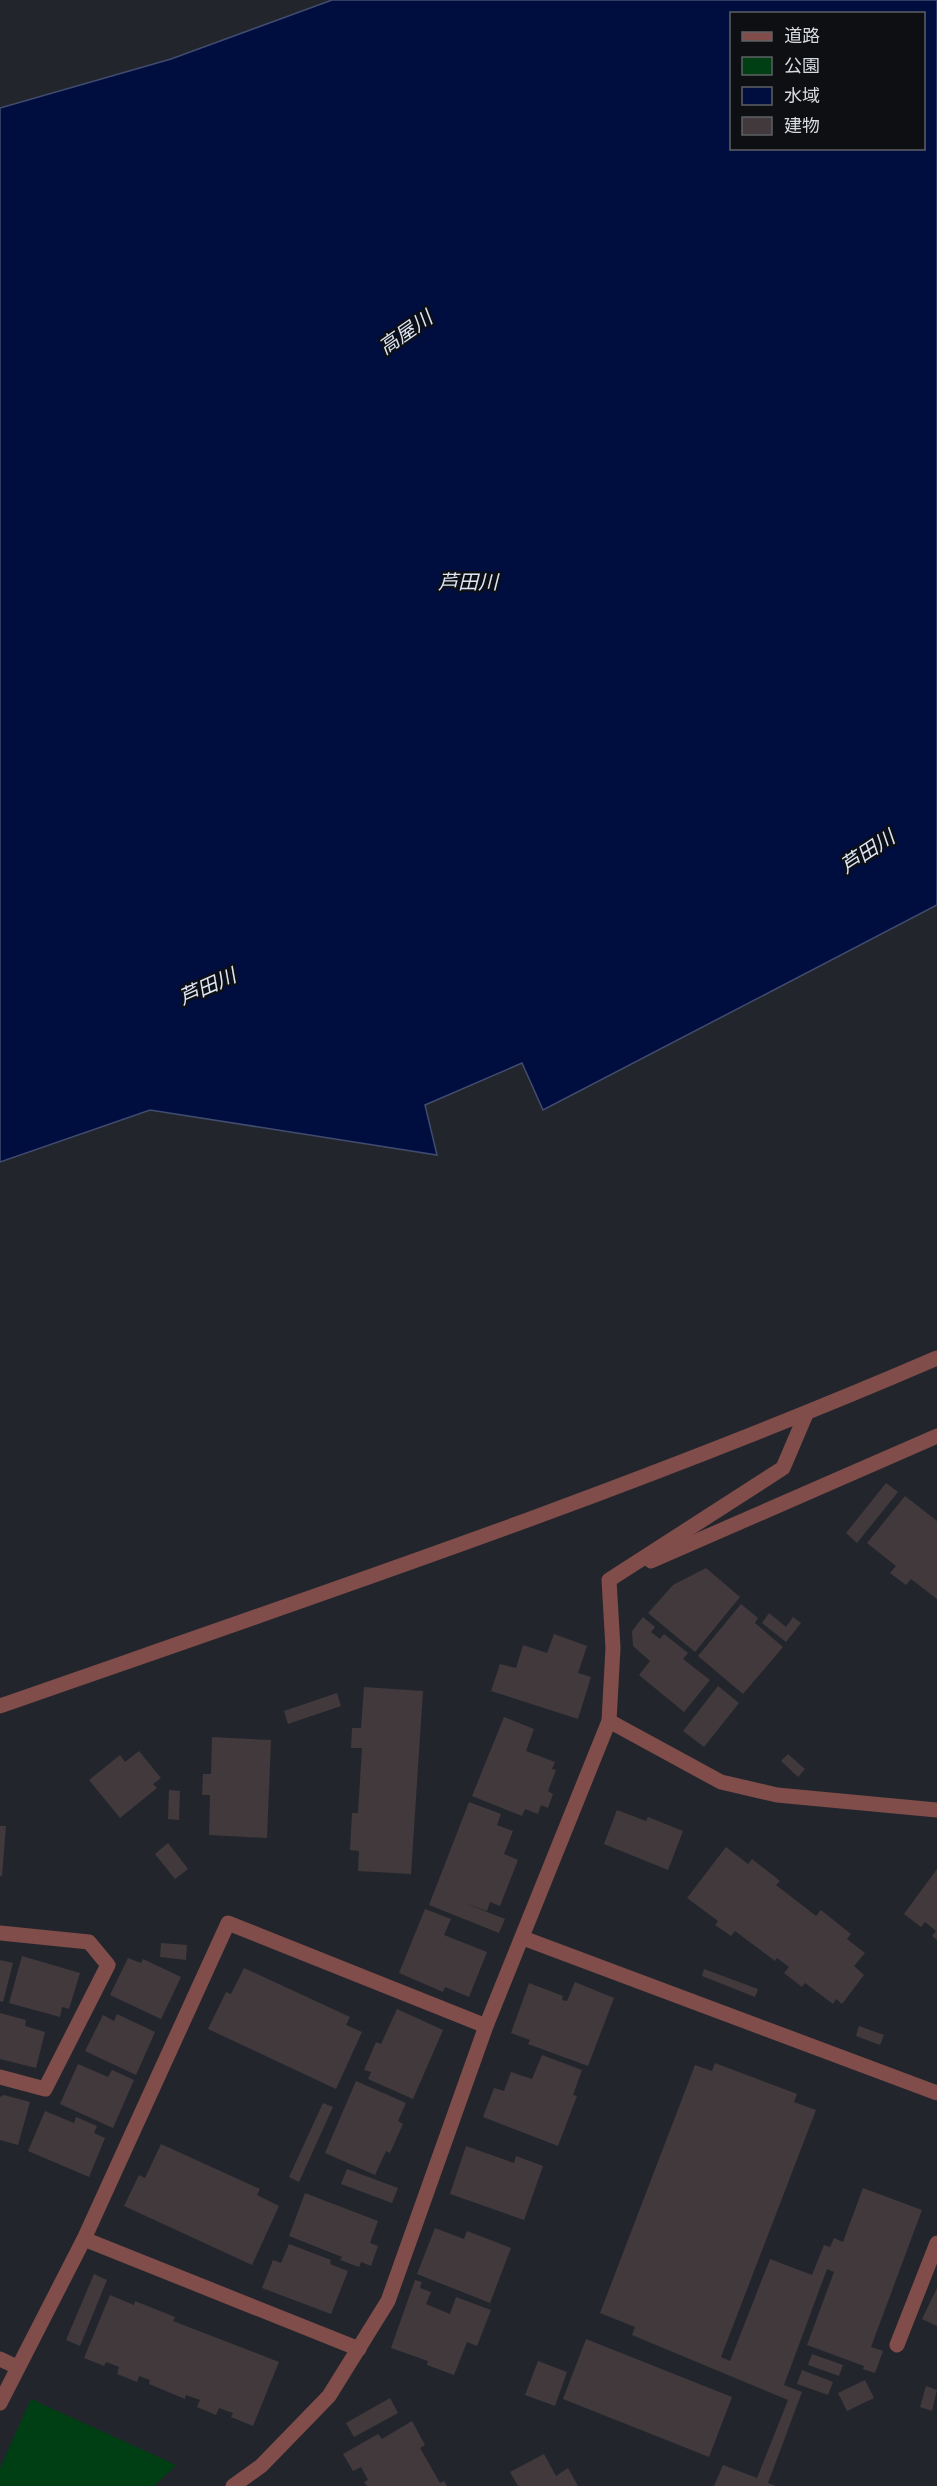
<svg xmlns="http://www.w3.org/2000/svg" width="937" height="2486" font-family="'Asap Condensed','Noto Sans JP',sans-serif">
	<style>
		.green { fill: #003f13 }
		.water { fill: #000e3f; stroke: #414c6f; stroke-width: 1.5; fill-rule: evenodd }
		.building { fill: #41393c }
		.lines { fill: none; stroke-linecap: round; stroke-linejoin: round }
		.minor { stroke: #814d4a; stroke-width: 15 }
		.labels { text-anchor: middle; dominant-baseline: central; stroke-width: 4.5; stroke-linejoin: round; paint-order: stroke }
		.water-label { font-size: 20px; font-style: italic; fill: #dbe5f6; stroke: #0d0f12 }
	</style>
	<rect width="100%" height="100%" fill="#22262c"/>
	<path class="green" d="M31,2399L176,2465L154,2486H0V2468Z"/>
	<path class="water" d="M332,0H937V905L543,1110L522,1063L425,1105L437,1155L150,1110L0,1162V108L171,59ZM732,14H924V148H732Z"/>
	<g class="building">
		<path d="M886,1483L898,1492L857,1543L846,1533Z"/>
		<path d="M905,1496L937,1521V1599L911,1579L906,1585L890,1573L896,1566L867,1543Z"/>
		<path d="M706,1568L740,1597L695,1652L648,1613L673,1585Z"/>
		<path d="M741,1604L758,1618L755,1623L783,1647L743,1694L698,1656Z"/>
		<path d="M769,1613L786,1627L793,1617L801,1623L786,1642L762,1623Z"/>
		<path d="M643,1617L655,1627L651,1632L660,1639L664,1634L688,1653L683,1659L710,1680L684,1712L639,1675L650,1661L633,1646L632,1631Z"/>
		<path d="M554,1634L587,1646L578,1673L591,1677L578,1719L491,1691L500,1664L516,1668L523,1645L547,1653Z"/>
		<path d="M718,1686L739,1703L704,1747L683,1731Z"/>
		<path d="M364,1687L423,1691L411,1874L358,1871L359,1851L350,1850L352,1813H358L362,1748H351L352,1728H361Z"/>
		<path d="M337,1693L341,1706L288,1724L284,1711Z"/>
		<path d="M504,1717L534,1729L526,1751L555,1762L552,1769L556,1770L548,1791L553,1794L548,1808L541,1805L538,1814L525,1809L522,1816L472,1796Z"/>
		<path d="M212,1737L271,1740L267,1838L209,1835L210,1795H202L203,1774H211Z"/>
		<path d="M139,1751L161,1778L153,1784L157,1788L120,1818L89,1780L120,1755L125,1762Z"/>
		<path d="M788,1754L805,1769L798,1777L781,1761Z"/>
		<path d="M169,1790L180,1791L179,1820L168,1819Z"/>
		<path d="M469,1802L501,1814L497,1825L513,1831L504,1854L518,1860L500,1906L490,1902L487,1911L464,1903L505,1919L499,1933L429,1905Z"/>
		<path d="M617,1810L646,1821L648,1817L683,1831L668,1870L604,1844Z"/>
		<path d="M0,1826H6L2,1876H0Z"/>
		<path d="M168,1843L188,1869L175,1879L155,1854Z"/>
		<path d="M726,1847L748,1864L752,1859L780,1881L776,1885L816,1916L821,1910L851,1934L847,1939L865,1953L854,1966L864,1975L842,2004L836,1999L833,2004L805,1983L802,1987L784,1973L789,1967L777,1958L775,1961L735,1931L731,1936L715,1925L718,1921L687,1898Z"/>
		<path d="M937,1869V1940L932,1936L936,1931L925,1922L921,1927L904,1914Z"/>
		<path d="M425,1909L451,1919L444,1935L487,1952L469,1997L445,1987L443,1992L399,1973Z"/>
		<path d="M161,1943L187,1945L186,1960L160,1957Z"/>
		<path d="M22,1956L80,1973L69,2009L62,2007L60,2017L9,2003Z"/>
		<path d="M128,1958L141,1963L143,1959L181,1977L161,2019L110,1995Z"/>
		<path d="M0,1960L13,1963L3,2002L0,2001Z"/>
		<path d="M244,1968L350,2017L346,2025L362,2032L336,2089L208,2029L226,1992L231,1994Z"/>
		<path d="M704,1969L758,1989L755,1997L702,1976Z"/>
		<path d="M575,1982L614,1998L588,2066L528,2044L530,2040L511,2033L529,1983L563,1996L562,2000L567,2001Z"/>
		<path d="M397,2009L443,2030L413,2099L368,2079L371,2072L364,2070L376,2042L381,2044Z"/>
		<path d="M0,2013L26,2020L25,2026L45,2032L36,2068L0,2059Z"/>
		<path d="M117,2014L155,2032L136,2075L85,2051L103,2015L114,2021Z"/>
		<path d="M859,2026L884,2035L880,2045L856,2036Z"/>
		<path d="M542,2055L582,2070L573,2095L577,2096L558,2146L483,2117L494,2088L504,2091L511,2072L532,2079Z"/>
		<path d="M715,2063L797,2094L794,2102L816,2110L721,2357L730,2361L770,2259L812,2275L824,2245L830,2247L834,2238L843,2242L863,2188L922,2210L871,2347L883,2351L875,2373L863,2369L864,2366L807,2345L834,2272L827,2269L784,2385L802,2392L768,2483L776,2486H714L723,2465L757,2478L788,2400L632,2335L635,2327L600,2313L695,2065L712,2071Z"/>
		<path d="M78,2064L108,2077L112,2070L134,2080L113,2128L60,2104Z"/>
		<path d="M356,2081L406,2103L398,2121L403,2124L390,2153L386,2151L375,2175L325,2153Z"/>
		<path d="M4,2095L30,2102L18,2145L0,2140V2097Z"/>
		<path d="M323,2103L333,2107L299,2182L289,2177Z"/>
		<path d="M45,2111L74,2123L76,2117L97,2126L94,2133L105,2138L89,2177L28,2151Z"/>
		<path d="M161,2144L260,2189L257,2195L279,2206L252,2265L124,2206L139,2175L145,2178Z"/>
		<path d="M466,2146L514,2163L516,2156L543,2166L524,2220L450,2194Z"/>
		<path d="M347,2169L398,2188L392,2203L341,2184Z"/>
		<path d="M305,2193L378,2221L370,2243L378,2246L371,2266L361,2262L359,2267L340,2260L342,2257L289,2236Z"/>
		<path d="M435,2228L464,2239L467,2231L511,2248L490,2303L417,2274Z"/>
		<path d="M289,2244L331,2260L330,2264L348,2271L331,2314L262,2288L273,2260L281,2263Z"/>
		<path d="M94,2274L107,2280L80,2346L66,2340Z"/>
		<path d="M415,2280L422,2282L420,2288L431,2292L426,2304L450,2314L456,2297L491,2310L477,2346L467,2342L454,2375L427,2365L428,2361L391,2348Z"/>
		<path d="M937,2288V2326L922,2319Z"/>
		<path d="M110,2295L134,2305L135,2301L175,2317L173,2321L279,2362L253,2426L231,2417L233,2413L219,2408L216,2415L197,2407L200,2400L186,2395L185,2399L149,2384L150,2380L139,2376L137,2382L117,2374L119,2367L106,2362L104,2366L84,2358Z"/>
		<path d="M586,2339L732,2397L709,2457L563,2399Z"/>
		<path d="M812,2354L843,2365L839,2376L808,2365Z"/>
		<path d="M538,2361L567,2372L555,2406L525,2395Z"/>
		<path d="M802,2370L833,2382L828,2395L797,2384Z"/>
		<path d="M865,2380L874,2398L847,2411L838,2393Z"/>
		<path d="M926,2386L937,2390L932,2411L920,2407Z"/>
		<path d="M390,2398L398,2413L354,2437L346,2423Z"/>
		<path d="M412,2421L425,2445L420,2448L440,2483L444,2481L447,2486H367L364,2482L368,2480L361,2467L353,2471L343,2454L378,2434L382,2439Z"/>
		<path d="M544,2454L556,2476L568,2468L578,2486H518L510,2472Z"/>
	</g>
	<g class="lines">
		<g class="minor">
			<path d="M651,1561L937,1436"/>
			<path d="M0,1706C315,1596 631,1490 937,1358"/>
			<path d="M609,1721L721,1782L777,1795L937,1810"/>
			<path d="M0,1933L89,1942L108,1965L45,2089L0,2077"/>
			<path d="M523,1938L937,2093"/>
			<path d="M84,2239L359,2349"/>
			<path d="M897,2345L937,2243"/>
			<path d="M0,2359L17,2367"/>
			<path d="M0,2403L84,2239L228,1923L486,2026"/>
			<path d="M233,2486L261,2466L329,2396L388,2301L486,2026L609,1721L613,1648L609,1580L783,1468L806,1414"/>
		</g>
	</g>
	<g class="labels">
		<g class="water-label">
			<text transform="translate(405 332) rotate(-35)">高屋川</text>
			<text x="468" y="581">芦田川</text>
			<text transform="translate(867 851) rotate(-33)">芦田川</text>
			<text transform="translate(207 986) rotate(-24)">芦田川</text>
		</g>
	</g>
	<rect x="730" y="12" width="195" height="138" fill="#0d0f12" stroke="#5e6164" stroke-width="1.5"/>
	<rect x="742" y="32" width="30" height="9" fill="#814d4a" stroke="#5e6164" stroke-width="1.5"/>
	<text x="784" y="42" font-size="18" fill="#d8dbdf">道路</text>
	<rect x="742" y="57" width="30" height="18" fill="#003f13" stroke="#5e6164" stroke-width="1.5"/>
	<text x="784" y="72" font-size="18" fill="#d8dbdf">公園</text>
	<rect x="742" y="87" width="30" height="18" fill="#000e3f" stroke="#5e6164" stroke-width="1.5"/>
	<text x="784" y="102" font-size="18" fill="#d8dbdf">水域</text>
	<rect x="742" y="117" width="30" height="18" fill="#41393c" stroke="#5e6164" stroke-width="1.5"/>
	<text x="784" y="132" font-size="18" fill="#d8dbdf">建物</text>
</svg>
